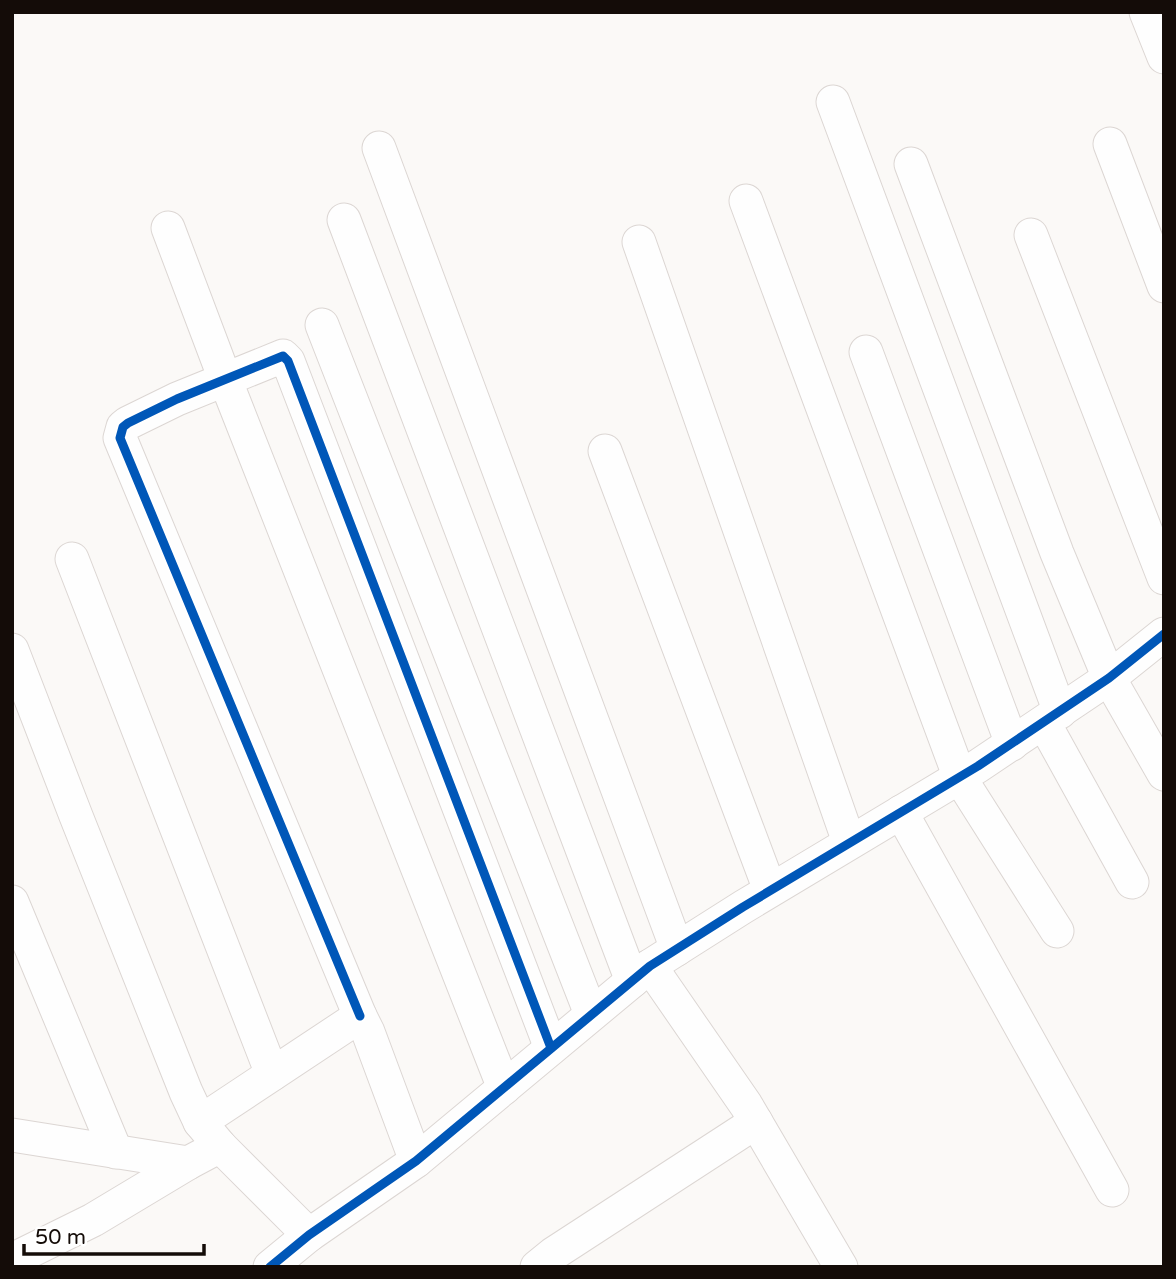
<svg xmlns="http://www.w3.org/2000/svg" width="1176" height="1279" font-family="'Varela Round',sans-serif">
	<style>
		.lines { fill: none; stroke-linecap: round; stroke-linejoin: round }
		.minor-casing { stroke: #dcd6d3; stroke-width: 35 }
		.minor { stroke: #fefefe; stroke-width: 33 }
		.cycleway-casing { stroke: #fff; stroke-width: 13 }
		.cycleway { stroke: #0057b8; stroke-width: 9 }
	</style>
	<rect width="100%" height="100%" fill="#fbf9f7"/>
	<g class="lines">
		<g class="minor-casing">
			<g id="minor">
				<path d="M1146,12L1164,57"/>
				<path d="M833,102L1060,712"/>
				<path d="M1110,144L1164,286"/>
				<path d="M379,148L677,949"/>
				<path d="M911,164L1057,553L1109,678L1164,774"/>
				<path d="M746,201L960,778L1057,931"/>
				<path d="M344,220L632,981"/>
				<path d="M168,228L225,379L504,1088"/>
				<path d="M1031,235L1164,578"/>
				<path d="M639,242L849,842"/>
				<path d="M322,325L591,1014"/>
				<path d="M866,352L1012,744"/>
				<path d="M605,451L770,890"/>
				<path d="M72,559L272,1074"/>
				<path d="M12,650L76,816L186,1092L200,1122L220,1146L309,1235"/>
				<path d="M1044,723L1132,882"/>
				<path d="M901,812L1112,1190"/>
				<path d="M12,902L116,1152"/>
				<path d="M650,966L746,1105L841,1267"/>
				<path d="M360,1016L120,438L123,427L128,423L177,399L283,356L288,361L551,1048"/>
				<path d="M200,1122L360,1016L368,1032L416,1161"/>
				<path d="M12,1135L188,1163"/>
				<path d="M12,1260L93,1220L188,1163L220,1146"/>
				<path d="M270,1267L309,1235L416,1161L650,966L743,907L978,766L1109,678L1164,634"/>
				<path d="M537,1267L553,1254L756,1122"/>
			</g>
		</g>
		<use href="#minor" class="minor"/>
		<g class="cycleway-casing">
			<g id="cycleway">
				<path d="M360,1016L120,438L123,427L128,423L177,399L283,356L288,361L551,1048"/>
				<path d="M270,1267L309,1235L416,1161L650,966L743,907L978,766L1109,678L1164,634"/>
			</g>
		</g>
		<use href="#cycleway" class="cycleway"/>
	</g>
	<rect width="1176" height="1279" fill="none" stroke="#140c08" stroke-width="28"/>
	<path d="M24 1244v10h180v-10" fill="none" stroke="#140c08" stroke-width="3.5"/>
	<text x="35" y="1244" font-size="21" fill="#140c08" stroke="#ffffff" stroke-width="5" paint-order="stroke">50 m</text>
</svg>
